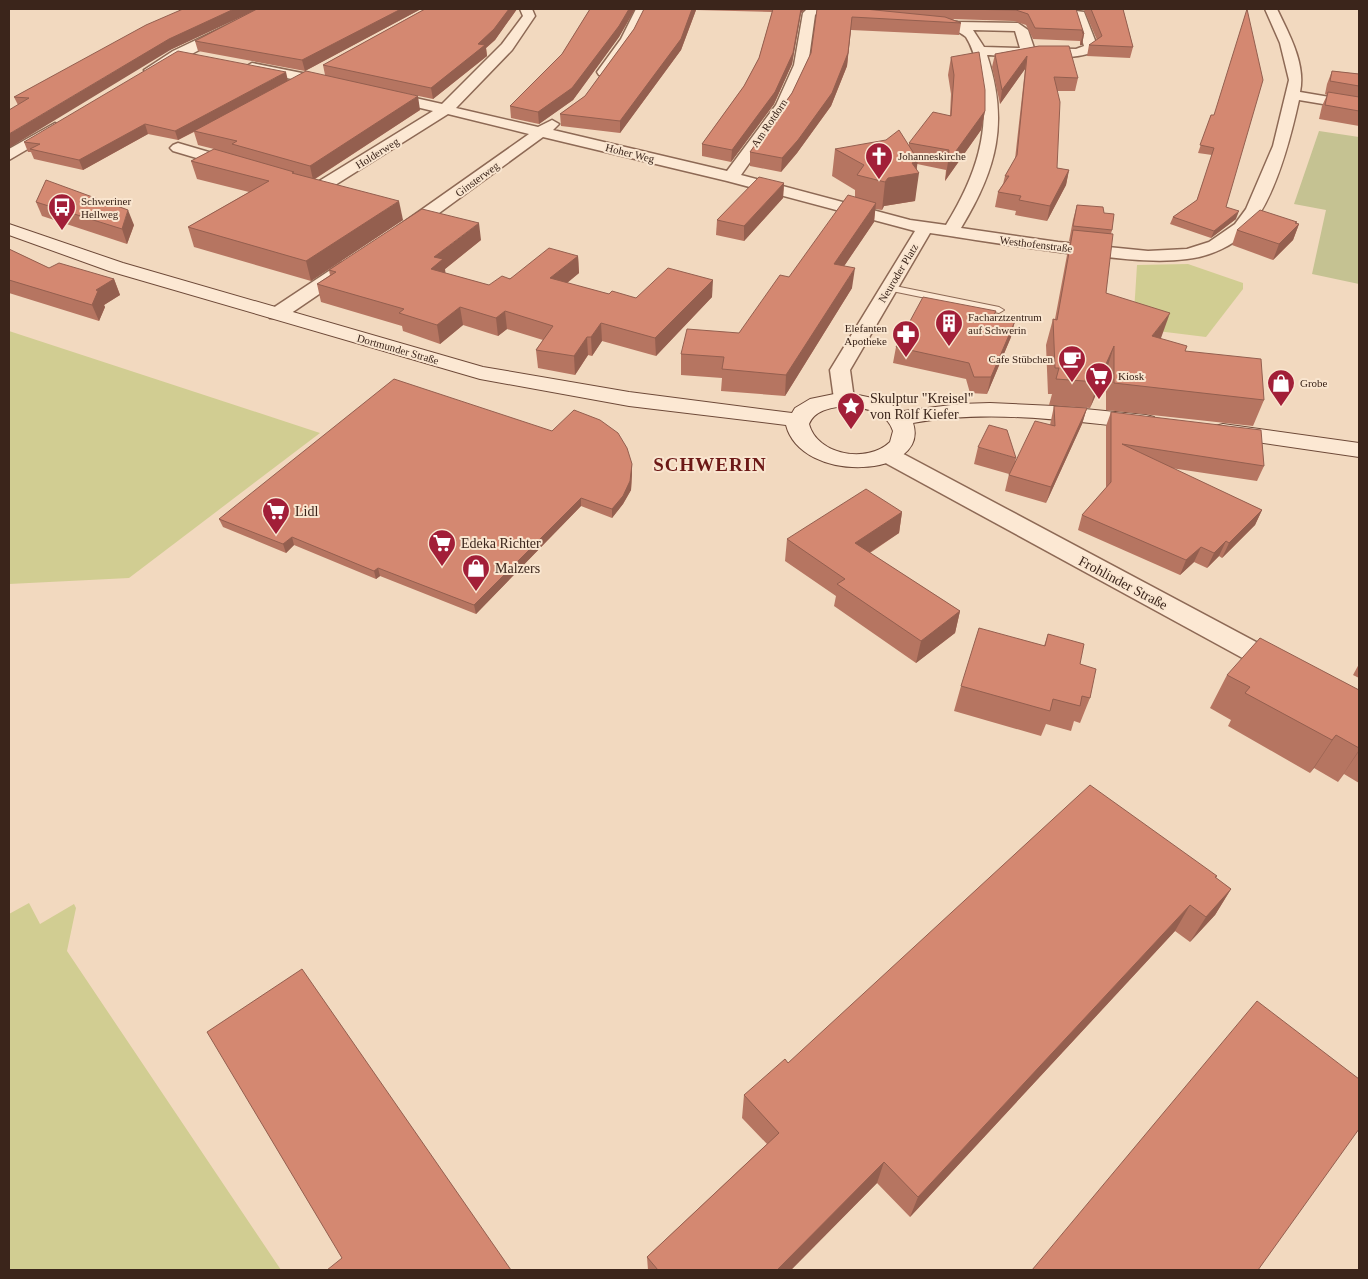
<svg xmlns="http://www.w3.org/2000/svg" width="1368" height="1279" font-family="'Times New Roman',serif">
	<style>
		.green { fill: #d1cd92 }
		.cemetery { fill: #c5c292 }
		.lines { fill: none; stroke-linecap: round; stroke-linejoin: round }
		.service-casing { stroke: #8d6955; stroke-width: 2 }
		.minor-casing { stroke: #8d6955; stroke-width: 3 }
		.secondary-casing { stroke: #6e4a39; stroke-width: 2 }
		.service { fill: #fce8d3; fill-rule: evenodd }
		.minor { fill: #fce8d3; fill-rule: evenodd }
		.secondary { fill: #fce8d3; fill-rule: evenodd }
		.wall { fill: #b67561 }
		.shaded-wall { fill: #945f4f }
		.building { fill: #d48871; stroke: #945f4f }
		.labels { text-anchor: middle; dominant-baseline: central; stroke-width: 4; stroke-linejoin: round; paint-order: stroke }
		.far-street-label { font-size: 11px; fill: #3b251b; stroke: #f9e5cf }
		.far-poi-label { font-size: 11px; fill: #3b251b; stroke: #f9e5cf; text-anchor: start }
		.poi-label { font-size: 14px; fill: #3b251b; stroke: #f9e5cf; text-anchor: start }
		.street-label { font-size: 14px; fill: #3b251b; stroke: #f9e5cf }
		.district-label { font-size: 19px; font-weight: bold; letter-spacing: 1px; fill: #6c1816; stroke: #f9e5cf }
	</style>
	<rect width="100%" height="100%" fill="#f2d9bf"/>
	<g class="green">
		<path d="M1188,264L1243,283V289L1206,337L1133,328L1137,265Z"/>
		<path d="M9,331L320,433L129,578L9,584Z"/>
		<path d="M29,903L40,924L74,904L76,908L67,951L281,1270H9V914Z"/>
	</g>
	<path class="cemetery" d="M1319,131L1359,137V284L1312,274L1326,210L1294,204Z"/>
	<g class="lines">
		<g class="service-casing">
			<path id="service" d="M890,285L999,307L1004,310L999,313L887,290V286Z"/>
		</g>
		<g class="minor-casing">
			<g id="minor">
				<path d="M261,9H276L156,73H146L144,70L173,51Z"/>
				<path d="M520,9H532L535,16L512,50L456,108L538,127L552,120L559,124L553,130L727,171L776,105L794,65L803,13L807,9H821L815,15L808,65L790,105L741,175L910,220L946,225C975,178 993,129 979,73C976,61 973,48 966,37C952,24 926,30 918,21L924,17L958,22L1018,23L1028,30L1034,48L1076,49L1084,46L1075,18L1060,17L1054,13L1060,9L1084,12L1098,48C1085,64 1009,56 987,55C1009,122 997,169 961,228L1058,242L1148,251L1187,249L1209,242L1235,224L1246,209L1273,146L1289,80L1280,43L1265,9H1277C1289,34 1306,64 1300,92L1359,102V110L1299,100C1290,141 1275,199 1248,230C1234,246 1208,257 1187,259C1157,263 1126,259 1096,256C1041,251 985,241 930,233L850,370L854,399L851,403L844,405L837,403L834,399L830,370L915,231L727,181L543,137L409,235H397L394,231L397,227L529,134L448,114L324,192L318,194L290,186L288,183L296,178L316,183L433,111L379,98L377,95L379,92L384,91L442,104L502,44L523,16ZM973,30L1015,31L1020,48L984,47Z"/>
				<path d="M636,9H648L633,39L609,75H599L597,72L621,39Z"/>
				<path d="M252,63L332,79L339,83L332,87L247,70L245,67Z"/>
				<path d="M55,123L62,127L60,130L9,160V149Z"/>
				<path d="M178,143L243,162L245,165L237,170L173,151L170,148L173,145Z"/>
				<path d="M347,262L353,263L356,267L353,271L284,318H270L267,314L270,310L341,263Z"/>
				<path d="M888,448L896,450L1288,659L1292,666L1288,673L1279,676L1270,673L880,460L877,455L880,450Z"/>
			</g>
		</g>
		<g class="secondary-casing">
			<g id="secondary">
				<path d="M9,224L123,263L483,367L629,392L792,413L795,408L810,399L844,392L882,400L904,411L959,404L990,403L1054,406L1146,415L1154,417L1157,422L1154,427L1146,429C1069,421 990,409 913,423C931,478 801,485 786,425L629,406L480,379L109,271L9,235ZM844,406C862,407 887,411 893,431L890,442C867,464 817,455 809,424C815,410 830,408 844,406Z"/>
				<path d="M1223,424L1359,443V457L1215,436L1212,431L1215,426Z"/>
			</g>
		</g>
		<use href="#service" class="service"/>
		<use href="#minor" class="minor"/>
		<use href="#secondary" class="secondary"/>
	</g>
	<g class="wall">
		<path d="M183,9H421L305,71L198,51L195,41L253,11L172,49L18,105L14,97Z"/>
		<path d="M425,9H517L495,40L486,48L487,56L433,99L404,93L420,110L315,179L403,220L311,281L194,247L188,227L249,192L197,179L191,161L214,149L198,145L194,132L178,140L148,134L83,170L34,159L31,152H28L24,142L288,80L325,75L323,65Z"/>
		<path d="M590,9H635L619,37L573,100L539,124L511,118L510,106L562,54Z"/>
		<path d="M644,9H805L801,13L792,64L774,104L731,162L702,156V144L744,86L759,58L772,12L696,10L681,50L620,133L561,126L560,114L585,96L634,29Z"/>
		<path d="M817,9H1123L1133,47L1130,58L1087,56L1089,45L1097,40L1084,10L1076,9L1084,34L1082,45H1080V41L1033,39L1026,25L1014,21L952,19L961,23L959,35L851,30L847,66L831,106L797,153L781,172L750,166V152L792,93L811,53Z"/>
		<path d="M1039,46L1078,78L1075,91H1057V168L1069,170L1066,185L1047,221L1015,215L1016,211L995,207L998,192L1003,184L1005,176L1015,159L1025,69L1000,104L992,67L995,54Z"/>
		<path d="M951,57L985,111L981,130L945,181L946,170L917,164L915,201L884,206L882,210L875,209L874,222L844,266L852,288L785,396L721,391L722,378L681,375V354L739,333L789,277L855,197V190L832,176L835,149L909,145V143L950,115L951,94L948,75Z"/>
		<path d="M1332,71L1359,74V126L1319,119L1322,106L1327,95L1325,94L1327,84Z"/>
		<path d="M1211,115L1226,207L1236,219L1211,238L1170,224L1173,217L1197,200L1212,155L1198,153Z"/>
		<path d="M784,183L783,198L744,241L716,235L717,220Z"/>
		<path d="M36,202L134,225L127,244L42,216Z"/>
		<path d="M1077,205L1104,213L1112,230L1111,234L1106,293L1161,339L1186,351L1264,400L1253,426L1106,410V372L1090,408L1049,405L1052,394H1048L1046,345L1053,319H1055L1067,255L1070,241H1069L1073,220Z"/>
		<path d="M1296,224H1299L1293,240L1273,260L1232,245L1237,230Z"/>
		<path d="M481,240L445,269V273L489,285L578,256L579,273L567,283L609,294L636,298L712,297L656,356L602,341L592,356L588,355L575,375L538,368L536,350L543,340L507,329L498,336L463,325L440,344L403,331L402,326L321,302L317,284L330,275L329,270Z"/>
		<path d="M9,249L49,268L114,279L120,295L104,305L105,307L99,321L9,293Z"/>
		<path d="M996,311L994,317L1011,337L987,394L970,393L966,379L893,363L896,347Z"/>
		<path d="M1054,406L1087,408L1082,424L1046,503L1005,491L1009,474L974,464L978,447L1016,458L1015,463L1050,425Z"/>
		<path d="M1111,412L1264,466L1257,481L1171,468L1262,510L1255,525L1222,558L1219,556L1207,568L1194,562L1180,575L1078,530L1082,515L1106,488V426Z"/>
		<path d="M632,473L631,490L623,504L612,518L581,506L476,614L380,576L376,579L294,545L286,553L223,527L219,519Z"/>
		<path d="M902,512L899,533L870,553L960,611L955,633L916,663L834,606L836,596L785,561L787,539Z"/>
		<path d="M1048,634L1080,664L1090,698L1080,723L1074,721L1071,731L1046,724L1041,736L954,711L961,686L1044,646Z"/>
		<path d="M1359,664V678L1353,675Z"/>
		<path d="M1227,675L1359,690V783L1344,774L1338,782L1314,768L1310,773L1228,726L1231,720L1210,708Z"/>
		<path d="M1217,876L1216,878L1231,889L1215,915L1190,942L1175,931L910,1217L877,1183L791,1270H648L647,1257L767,1144L742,1118L744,1095L788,1063Z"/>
	</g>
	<g class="shaded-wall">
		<path d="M234,9H258L172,49L9,148V134L169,39Z"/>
		<path d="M401,9H421L305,71L302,60Z"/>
		<path d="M509,9H517L495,40L486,48L487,56L433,99L431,88L478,44Z"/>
		<path d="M629,9H635L619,37L573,100L539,124L538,112Z"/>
		<path d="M692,9H696V10L681,50L620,133V121Z"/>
		<path d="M801,9H805L801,13L792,64L774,104L731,162L732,150Z"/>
		<path d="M852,17L847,66L831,106L797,153L781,172L782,158Z"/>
		<path d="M1083,34H1084L1082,45H1080Z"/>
		<path d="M1027,56L1025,69L1000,104L1002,90Z"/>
		<path d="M286,72L288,81L178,140L175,131Z"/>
		<path d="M418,96L420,110L313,180L310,166Z"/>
		<path d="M985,111L981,130L945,181L948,162Z"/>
		<path d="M145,124L148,134L83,170L79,160Z"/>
		<path d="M918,160L916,173H919L915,201L884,206L882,210L885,182L888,178Z"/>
		<path d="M1069,170L1066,185L1047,221L1050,206Z"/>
		<path d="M784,183L783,198L744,241V226Z"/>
		<path d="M399,201L403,220L311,281L306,261Z"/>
		<path d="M876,203L874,222L832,284L834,264Z"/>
		<path d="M128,210L134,225L127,244L122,229Z"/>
		<path d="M1239,211L1236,219L1211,238L1214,231Z"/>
		<path d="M1297,222L1293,230L1299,224L1293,240L1273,260L1279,244Z"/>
		<path d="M479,223L481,240L445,269L446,277L431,269L434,257Z"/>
		<path d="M578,256L579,273L551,296L550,278Z"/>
		<path d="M855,268L852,288L785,396L786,375Z"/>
		<path d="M114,279L120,295L104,305L105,307L99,321L92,305L96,290Z"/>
		<path d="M713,280L712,297L656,356L655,338Z"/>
		<path d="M460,307L463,325L440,344L437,325Z"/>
		<path d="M505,311L507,329L498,336L496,318Z"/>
		<path d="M1170,313L1161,338L1143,362L1152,336Z"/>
		<path d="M1015,321L1011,337L987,394L991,377Z"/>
		<path d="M601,323L602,341L592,356L591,337Z"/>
		<path d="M587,337L588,355L575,375L574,356Z"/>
		<path d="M1114,346L1106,372L1090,408L1098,382Z"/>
		<path d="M1087,408L1082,424L1046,503L1051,487Z"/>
		<path d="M632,464V473L631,490L623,504L612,518V509Z"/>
		<path d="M581,498V506L476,614L474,605Z"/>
		<path d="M1262,510L1255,525L1222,558L1229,543Z"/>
		<path d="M902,512L899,533L852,564L855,543Z"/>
		<path d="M292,537L294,545L286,553L283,544Z"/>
		<path d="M1226,541L1219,556L1207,568L1214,553Z"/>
		<path d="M1201,547L1194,562L1180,575L1186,560Z"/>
		<path d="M378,568L380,576L376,579L374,571Z"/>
		<path d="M960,611L955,633L916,663L921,641Z"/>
		<path d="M1336,735L1314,768L1310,773L1332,740Z"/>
		<path d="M1359,750V751L1338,782Z"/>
		<path d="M1231,889L1215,915L1190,942L1206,917Z"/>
		<path d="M1190,905L1175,931L910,1217L918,1197Z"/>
		<path d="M884,1162L877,1183L791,1270H777Z"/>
	</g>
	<g class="building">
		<path d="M183,9H234L169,39L9,134V110L29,98L14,97L146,25Z"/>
		<path d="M257,9H401L302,60L195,41Z"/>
		<path d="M425,9H509L494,29L478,44L485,45L431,88L323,65Z"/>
		<path d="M590,9H629L619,26L572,88L538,112L510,106L562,54Z"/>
		<path d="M644,9H692L681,39L620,121L560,114L585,96L634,29Z"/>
		<path d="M773,9H801L793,53L775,92L732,150L702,144L744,86L759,58Z"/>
		<path d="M817,9H865L945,17L961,23L852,17L848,53L832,93L798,140L782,158L750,152L792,93L811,53Z"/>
		<path d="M955,9H1076L1084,34H1083L1082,30L1035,28L1028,14L1016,10Z"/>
		<path d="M1091,9H1123L1133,47L1089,45L1102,36Z"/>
		<path d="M1247,9L1263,80L1226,207L1239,211L1214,231L1173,217L1197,200L1214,148L1200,145L1211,115H1214Z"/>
		<path d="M1039,46H1069L1078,78L1054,77L1060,102L1057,168L1069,170L1050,206L1019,200L1021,196L998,192L1009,176H1005L1017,155L1027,56L1002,90L995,54Z"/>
		<path d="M178,51L286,72L175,131L145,124L79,160L30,149L40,144L24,142Z"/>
		<path d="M979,52L985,90V111L948,162L949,150L909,143L933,112L951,116L954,75L951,57Z"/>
		<path d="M306,71L418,96L310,166L232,144L237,141L194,131Z"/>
		<path d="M1332,71L1359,74V86L1330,81Z"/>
		<path d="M1328,92L1359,97V111L1325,105Z"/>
		<path d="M899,130L918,160L912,163L919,173L888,178L885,182L857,175L864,165L835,149L886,140Z"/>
		<path d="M214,149L294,172L292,173L399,201L306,261L188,227L269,181L191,161Z"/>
		<path d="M759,177L784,183L744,226L717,220Z"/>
		<path d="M46,180L128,210L122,229L36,202Z"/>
		<path d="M848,195L876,203L834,264L855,268L786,375L722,369L724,357L681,354L687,329L739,333L780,275L789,277Z"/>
		<path d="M1077,205L1103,207L1104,213L1114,214L1112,230L1073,226Z"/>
		<path d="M422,209L479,223L434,257L443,259L431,269L489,285L502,276L510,279L549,248L578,256L550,278L609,294L612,291L636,298L668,268L713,280L655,338L601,323L591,337H587L574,356L536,350L553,326L505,311L496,318L460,307L437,325L399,313L404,309L317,284L336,272L329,270Z"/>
		<path d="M1260,210L1297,222L1295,223L1299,224L1279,244L1237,230Z"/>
		<path d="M1073,230L1113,234L1106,293L1170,313L1152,336L1187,346L1185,351L1261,359L1264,400L1114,383V346L1098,382L1056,379L1059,368H1055L1053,319L1057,320Z"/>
		<path d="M9,249L49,268L59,263L114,279L96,290L98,291L92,305L9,280Z"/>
		<path d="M923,297L996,311L993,317L1015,321L991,377H974L969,363L896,347Z"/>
		<path d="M394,379L552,431L574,410L600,420L618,433L627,448L632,464L630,481L623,496L612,509L581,498L474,605L378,568L374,571L292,537L283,544L219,519Z"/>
		<path d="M1054,406L1087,408L1051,487L1009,475L1035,421L1055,426Z"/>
		<path d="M1111,412L1261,430L1264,466L1122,444L1262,510L1229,543L1226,541L1214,553L1201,547L1186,560L1082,515L1111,482Z"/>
		<path d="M989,425L1007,430L1016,458L978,447Z"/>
		<path d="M866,489L902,512L855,543L960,611L921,641L837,584L845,579L787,539Z"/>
		<path d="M979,628L1045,646L1048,634L1084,644L1080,664L1096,669L1090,698L1082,696L1080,706L1053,699L1050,711L961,686Z"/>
		<path d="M1260,638L1359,690V748L1336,735L1332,740L1245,693L1250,687L1227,675Z"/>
		<path d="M1090,785L1217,876L1215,877L1231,889L1206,917L1190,905L918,1197L884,1162L777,1270H658L647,1257L779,1133L744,1095L785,1059L788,1063Z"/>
		<path d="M302,969L511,1270H327L342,1258L207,1032Z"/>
		<path d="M1257,1001L1359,1079V1129L1258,1270H1032Z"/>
	</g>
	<defs>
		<g id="church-pin" transform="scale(1.4375)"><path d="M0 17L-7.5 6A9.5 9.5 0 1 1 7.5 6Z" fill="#a21f38" stroke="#f9e5cf"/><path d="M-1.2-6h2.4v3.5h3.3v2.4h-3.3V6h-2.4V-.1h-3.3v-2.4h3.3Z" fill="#fff"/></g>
		<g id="bus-pin" transform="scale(1.4375)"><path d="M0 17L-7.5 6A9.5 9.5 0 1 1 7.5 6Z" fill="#a21f38" stroke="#f9e5cf"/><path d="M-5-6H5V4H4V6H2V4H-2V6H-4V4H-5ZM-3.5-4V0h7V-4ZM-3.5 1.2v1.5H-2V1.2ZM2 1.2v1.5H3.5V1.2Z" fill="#fff"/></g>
		<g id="building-pin" transform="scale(1.4375)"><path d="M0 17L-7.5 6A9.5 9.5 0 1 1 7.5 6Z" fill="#a21f38" stroke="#f9e5cf"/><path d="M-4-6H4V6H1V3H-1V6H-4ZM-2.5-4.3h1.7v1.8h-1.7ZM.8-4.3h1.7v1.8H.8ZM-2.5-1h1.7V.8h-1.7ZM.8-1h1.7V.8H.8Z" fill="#fff"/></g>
		<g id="pharmacy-pin" transform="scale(1.4375)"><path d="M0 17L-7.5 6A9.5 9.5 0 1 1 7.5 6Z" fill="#a21f38" stroke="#f9e5cf"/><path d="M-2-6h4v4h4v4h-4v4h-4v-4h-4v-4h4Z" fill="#fff"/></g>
		<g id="cafe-pin" transform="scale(1.4375)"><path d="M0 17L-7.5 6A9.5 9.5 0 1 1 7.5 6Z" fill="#a21f38" stroke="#f9e5cf"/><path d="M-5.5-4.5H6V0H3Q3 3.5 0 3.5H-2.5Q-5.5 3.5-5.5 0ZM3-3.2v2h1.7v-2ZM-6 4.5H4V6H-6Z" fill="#fff"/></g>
		<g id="supermarket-pin" transform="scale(1.4375)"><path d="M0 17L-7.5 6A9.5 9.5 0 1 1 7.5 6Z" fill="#a21f38" stroke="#f9e5cf"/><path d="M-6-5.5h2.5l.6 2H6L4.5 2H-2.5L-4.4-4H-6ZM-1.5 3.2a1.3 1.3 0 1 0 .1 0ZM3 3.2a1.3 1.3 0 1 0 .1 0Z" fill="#fff"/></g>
		<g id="shop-pin" transform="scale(1.4375)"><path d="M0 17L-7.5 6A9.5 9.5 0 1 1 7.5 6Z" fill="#a21f38" stroke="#f9e5cf"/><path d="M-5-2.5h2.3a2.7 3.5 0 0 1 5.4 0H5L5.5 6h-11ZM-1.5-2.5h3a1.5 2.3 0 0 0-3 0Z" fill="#fff"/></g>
		<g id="sight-pin" transform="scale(1.4375)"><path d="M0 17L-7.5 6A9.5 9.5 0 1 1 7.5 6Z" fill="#a21f38" stroke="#f9e5cf"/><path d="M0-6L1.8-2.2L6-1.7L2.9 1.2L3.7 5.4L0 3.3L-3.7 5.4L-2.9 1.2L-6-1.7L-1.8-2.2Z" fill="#fff"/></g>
	</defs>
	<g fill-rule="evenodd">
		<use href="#church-pin" x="879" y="156"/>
		<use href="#bus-pin" x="62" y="207"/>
		<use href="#building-pin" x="949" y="323"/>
		<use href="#pharmacy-pin" x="906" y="334"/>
		<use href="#cafe-pin" x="1072" y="359"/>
		<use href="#supermarket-pin" x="1099" y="376"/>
		<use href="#shop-pin" x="1281" y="383"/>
		<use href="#sight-pin" x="851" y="406"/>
		<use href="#supermarket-pin" x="276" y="511"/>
		<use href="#supermarket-pin" x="442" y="543"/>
		<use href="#shop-pin" x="476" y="568"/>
	</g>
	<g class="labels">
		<g class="far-street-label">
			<text transform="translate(769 123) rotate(-56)">Am Rotdorn</text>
			<text transform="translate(377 153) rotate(-32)">Holderweg</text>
			<text transform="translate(630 153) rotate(14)">Hoher Weg</text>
			<text transform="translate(477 179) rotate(-36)">Ginsterweg</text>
			<text transform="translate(1036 244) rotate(7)">Westhofenstraße</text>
			<text transform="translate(898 273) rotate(-59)">Neuroder Platz</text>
			<text transform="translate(398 349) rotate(16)">Dortmunder Straße</text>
		</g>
		<g class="far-poi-label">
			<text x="898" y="156">Johanneskirche</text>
			<text x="81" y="201">Schweriner<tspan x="81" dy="13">Hellweg</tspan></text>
			<text x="968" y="317">Facharztzentrum<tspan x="968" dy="13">auf Schwerin</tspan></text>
			<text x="887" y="328" text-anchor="end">Elefanten<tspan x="887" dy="13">Apotheke</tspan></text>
			<text x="1053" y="359" text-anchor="end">Cafe Stübchen</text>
			<text x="1118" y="376">Kiosk</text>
			<text x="1300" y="383">Grobe</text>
		</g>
		<g class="poi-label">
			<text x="870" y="398">Skulptur "Kreisel"<tspan x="870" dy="16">von Rolf Kiefer</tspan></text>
			<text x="295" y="511">Lidl</text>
			<text x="461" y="543">Edeka Richter</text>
			<text x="495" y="568">Malzers</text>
		</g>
		<g class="street-label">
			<text transform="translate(1123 583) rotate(28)">Frohlinder Straße</text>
		</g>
		<g class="district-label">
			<text x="710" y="464">SCHWERIN</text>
		</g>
	</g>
	<rect width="1368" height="1279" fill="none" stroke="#3b251b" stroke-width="20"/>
</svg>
